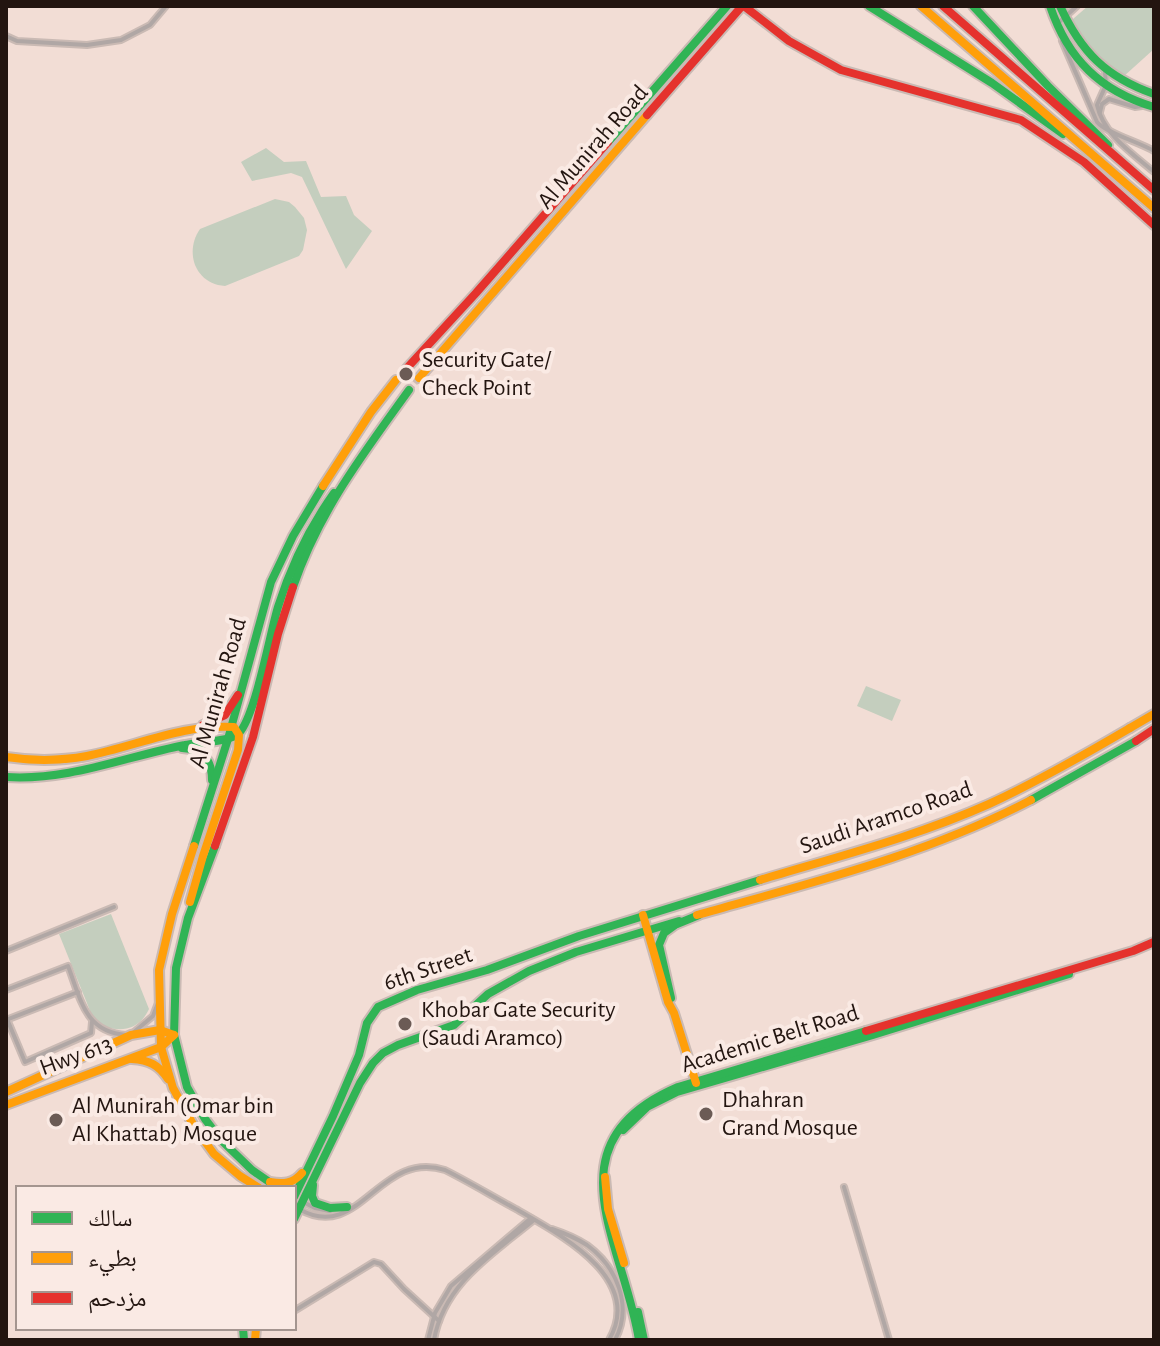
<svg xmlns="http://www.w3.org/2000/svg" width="1160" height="1346" font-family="'Alegreya Sans','Noto Naskh Arabic',sans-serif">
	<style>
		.green { fill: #c4cebe }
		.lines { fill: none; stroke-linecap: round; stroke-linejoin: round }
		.secondary-tunnel { stroke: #d3bfb7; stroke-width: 6; stroke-dasharray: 6 3; stroke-linecap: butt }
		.street-casing { stroke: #cabab4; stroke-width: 8 }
		.fast-casing { stroke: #cabab4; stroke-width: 12 }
		.slow-casing { stroke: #cabab4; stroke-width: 12 }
		.jam-casing { stroke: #cabab4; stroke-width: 12 }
		.street { stroke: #b0a7a5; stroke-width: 4 }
		.fast { stroke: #30b455; stroke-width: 8 }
		.slow { stroke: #ff9f0a; stroke-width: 8 }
		.jam { stroke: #e5322d; stroke-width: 8 }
		.poi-dot { fill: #6b5b55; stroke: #faeae4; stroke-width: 3 }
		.labels { text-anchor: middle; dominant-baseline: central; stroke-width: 8; stroke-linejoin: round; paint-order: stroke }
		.street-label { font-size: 24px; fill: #231510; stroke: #faeae4 }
		.poi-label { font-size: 24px; fill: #231510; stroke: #faeae4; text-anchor: start }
	</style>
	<rect width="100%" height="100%" fill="#f2ddd5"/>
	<g class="green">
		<path d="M1088,6H1154V49L1123,77C1105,68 1073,40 1073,19Z"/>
		<path d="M266,148L284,162L306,161L321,197L346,196L354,215L372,231L346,269L302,177L291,173L252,181L241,162Z"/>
		<path d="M275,199L289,202L295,207L304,218L307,230L303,250L299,256L225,286C195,284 184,252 200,229Z"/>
		<path d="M866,686L901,700L892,721L857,706Z"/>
		<path d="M111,914L149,1009C138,1033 116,1033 95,1023L59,934Z"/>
	</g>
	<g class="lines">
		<g class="secondary-tunnel">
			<path d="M396,380L407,368"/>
			<path d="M409,390L419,378"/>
		</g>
		<g class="street-casing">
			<g id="street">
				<path d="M1056,25L1077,6"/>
				<path d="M6,36L17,41L87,45L121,40L150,25L166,6"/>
				<path d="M1062,41L1097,122C1106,133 1139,142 1154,151"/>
				<path d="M1105,72L1106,85L1097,105C1103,134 1133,154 1154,172"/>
				<path d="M1100,112L1102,104L1109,99L1135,107L1142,106"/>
				<path d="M6,951L114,907"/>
				<path d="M6,990L68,966C81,1000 85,1032 126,1035"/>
				<path d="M7,1019L25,1062L91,1033L92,1022"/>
				<path d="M6,1020L78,992"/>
				<path d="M134,1032L153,1016L158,1003"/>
				<path d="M844,1187L889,1340"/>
				<path d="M303,1202L315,1208L330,1211"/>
				<path d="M299,1209C360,1244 379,1149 445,1170C469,1182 492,1196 516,1209C559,1234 645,1278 609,1340"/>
				<path d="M552,1229C564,1233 576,1238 587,1245C617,1267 633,1306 615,1340"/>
				<path d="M294,1311L374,1262L381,1264L404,1289L439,1321"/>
				<path d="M428,1340L435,1313L451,1286L531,1218"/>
				<path d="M434,1340C444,1283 493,1254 534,1220"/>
			</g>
		</g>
		<g class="fast-casing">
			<g id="fast">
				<path d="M869,6L992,83L1063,134"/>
				<path d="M973,6L1048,86L1108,145"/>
				<path d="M1050,6C1068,59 1100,91 1154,107"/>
				<path d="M1060,6C1081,52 1106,77 1154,94"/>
				<path d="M608,142L727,6"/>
				<path d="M293,587C319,511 363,454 409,390"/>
				<path d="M182,748C203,749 212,760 212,780"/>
				<path d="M6,777C69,781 124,757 185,745C197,742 229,742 238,734C255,719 270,633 278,607C291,566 309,528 334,493"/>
				<path d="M1031,800L1136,741"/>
				<path d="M194,846L228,739L271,582L293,536L323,486"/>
				<path d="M215,846L188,918L176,968L174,1035L187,1087L205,1119L221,1140L252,1170L278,1188"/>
				<path d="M677,924L699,915"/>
				<path d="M671,998L659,945L664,933L675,925"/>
				<path d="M623,1130L647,1107L677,1092L873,1035L1069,974"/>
				<path d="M313,1185L312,1196L315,1203L330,1208L347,1207"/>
				<path d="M294,1197L333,1116L359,1055L367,1023L378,1007L417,990L487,970L579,936L760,880"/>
				<path d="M294,1219L360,1083L373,1063L383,1053L398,1045L454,1025L488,994L529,971L576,952L679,921"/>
				<path d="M638,1312L644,1340"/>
				<path d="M243,1328L244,1340"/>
				<path d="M639,1340C623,1241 548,1143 678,1087L866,1031"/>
			</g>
		</g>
		<g class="slow-casing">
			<g id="slow">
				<path d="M921,6L1154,208"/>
				<path d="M419,378L647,115"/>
				<path d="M323,486L371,412L396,380"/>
				<path d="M1130,728L1154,714"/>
				<path d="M6,757C33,761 60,761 87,756C137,746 182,724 234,727L239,735L238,750L203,856L190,902"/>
				<path d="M194,846L172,914L159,970L161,1047L173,1088L195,1128L214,1154L240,1176L259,1188"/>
				<path d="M760,880C836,857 915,837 989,804C1037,782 1084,755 1130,728"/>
				<path d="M643,915L668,1002L674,1013L696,1083"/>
				<path d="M697,915C810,883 926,855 1031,800"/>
				<path d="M132,1059C149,1060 159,1065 168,1079"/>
				<path d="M6,1092L131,1035L160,1030L174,1035"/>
				<path d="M6,1105L161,1047L174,1035"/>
				<path d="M605,1177L608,1209L624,1263"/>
				<path d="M270,1182C283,1184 293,1184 302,1173"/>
				<path d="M255,1340L256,1328"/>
			</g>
		</g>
		<g class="jam-casing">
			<g id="jam">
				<path d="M744,6L789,41L841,70L1021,120L1084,162L1154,225"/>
				<path d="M943,6L1154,190"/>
				<path d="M647,115L742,6"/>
				<path d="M407,368L476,293L608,142"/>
				<path d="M203,725L225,715L238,695"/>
				<path d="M1136,741L1154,729"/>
				<path d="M215,846L253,737L278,634L293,587"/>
				<path d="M866,1031L1133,951L1154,942"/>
			</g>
		</g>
		<use href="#street" class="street"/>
		<use href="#fast" class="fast"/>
		<use href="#slow" class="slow"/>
		<use href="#jam" class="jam"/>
	</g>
	<g class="poi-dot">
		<circle cx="406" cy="374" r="8"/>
		<circle cx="405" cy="1024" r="8"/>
		<circle cx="706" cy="1114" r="8"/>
		<circle cx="56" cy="1120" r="8"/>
	</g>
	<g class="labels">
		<g class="street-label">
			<text transform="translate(593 147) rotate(-49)">Al Munirah Road</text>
			<text transform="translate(218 693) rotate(-74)">Al Munirah Road</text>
			<text transform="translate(886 818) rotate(-19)">Saudi Aramco Road</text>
			<text transform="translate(428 969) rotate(-19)">6th Street</text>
			<text transform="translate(770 1039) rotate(-17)">Academic Belt Road</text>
			<text transform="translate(76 1056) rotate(-20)">Hwy 613</text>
		</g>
		<g class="poi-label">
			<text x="422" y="360">Security Gate/<tspan x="422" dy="28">Check Point</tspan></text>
			<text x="421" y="1010">Khobar Gate Security<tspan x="421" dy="28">(Saudi Aramco)</tspan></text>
			<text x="722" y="1100">Dhahran<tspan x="722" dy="28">Grand Mosque</tspan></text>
			<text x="72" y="1106">Al Munirah (Omar bin<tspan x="72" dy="28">Al Khattab) Mosque</tspan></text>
		</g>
	</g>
	<rect width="1160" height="1346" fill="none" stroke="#231510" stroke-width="16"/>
	<rect x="16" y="1186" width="280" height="144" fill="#faeae4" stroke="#a4958f" stroke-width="2"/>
	<rect x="32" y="1212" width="40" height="12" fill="#30b455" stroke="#a4958f" stroke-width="2"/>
	<text x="88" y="1226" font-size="24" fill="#231510">سالك</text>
	<rect x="32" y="1252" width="40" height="12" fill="#ff9f0a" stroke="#a4958f" stroke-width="2"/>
	<text x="88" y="1266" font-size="24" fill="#231510">بطيء</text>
	<rect x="32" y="1292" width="40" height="12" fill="#e5322d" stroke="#a4958f" stroke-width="2"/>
	<text x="88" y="1306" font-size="24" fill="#231510">مزدحم</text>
</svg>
